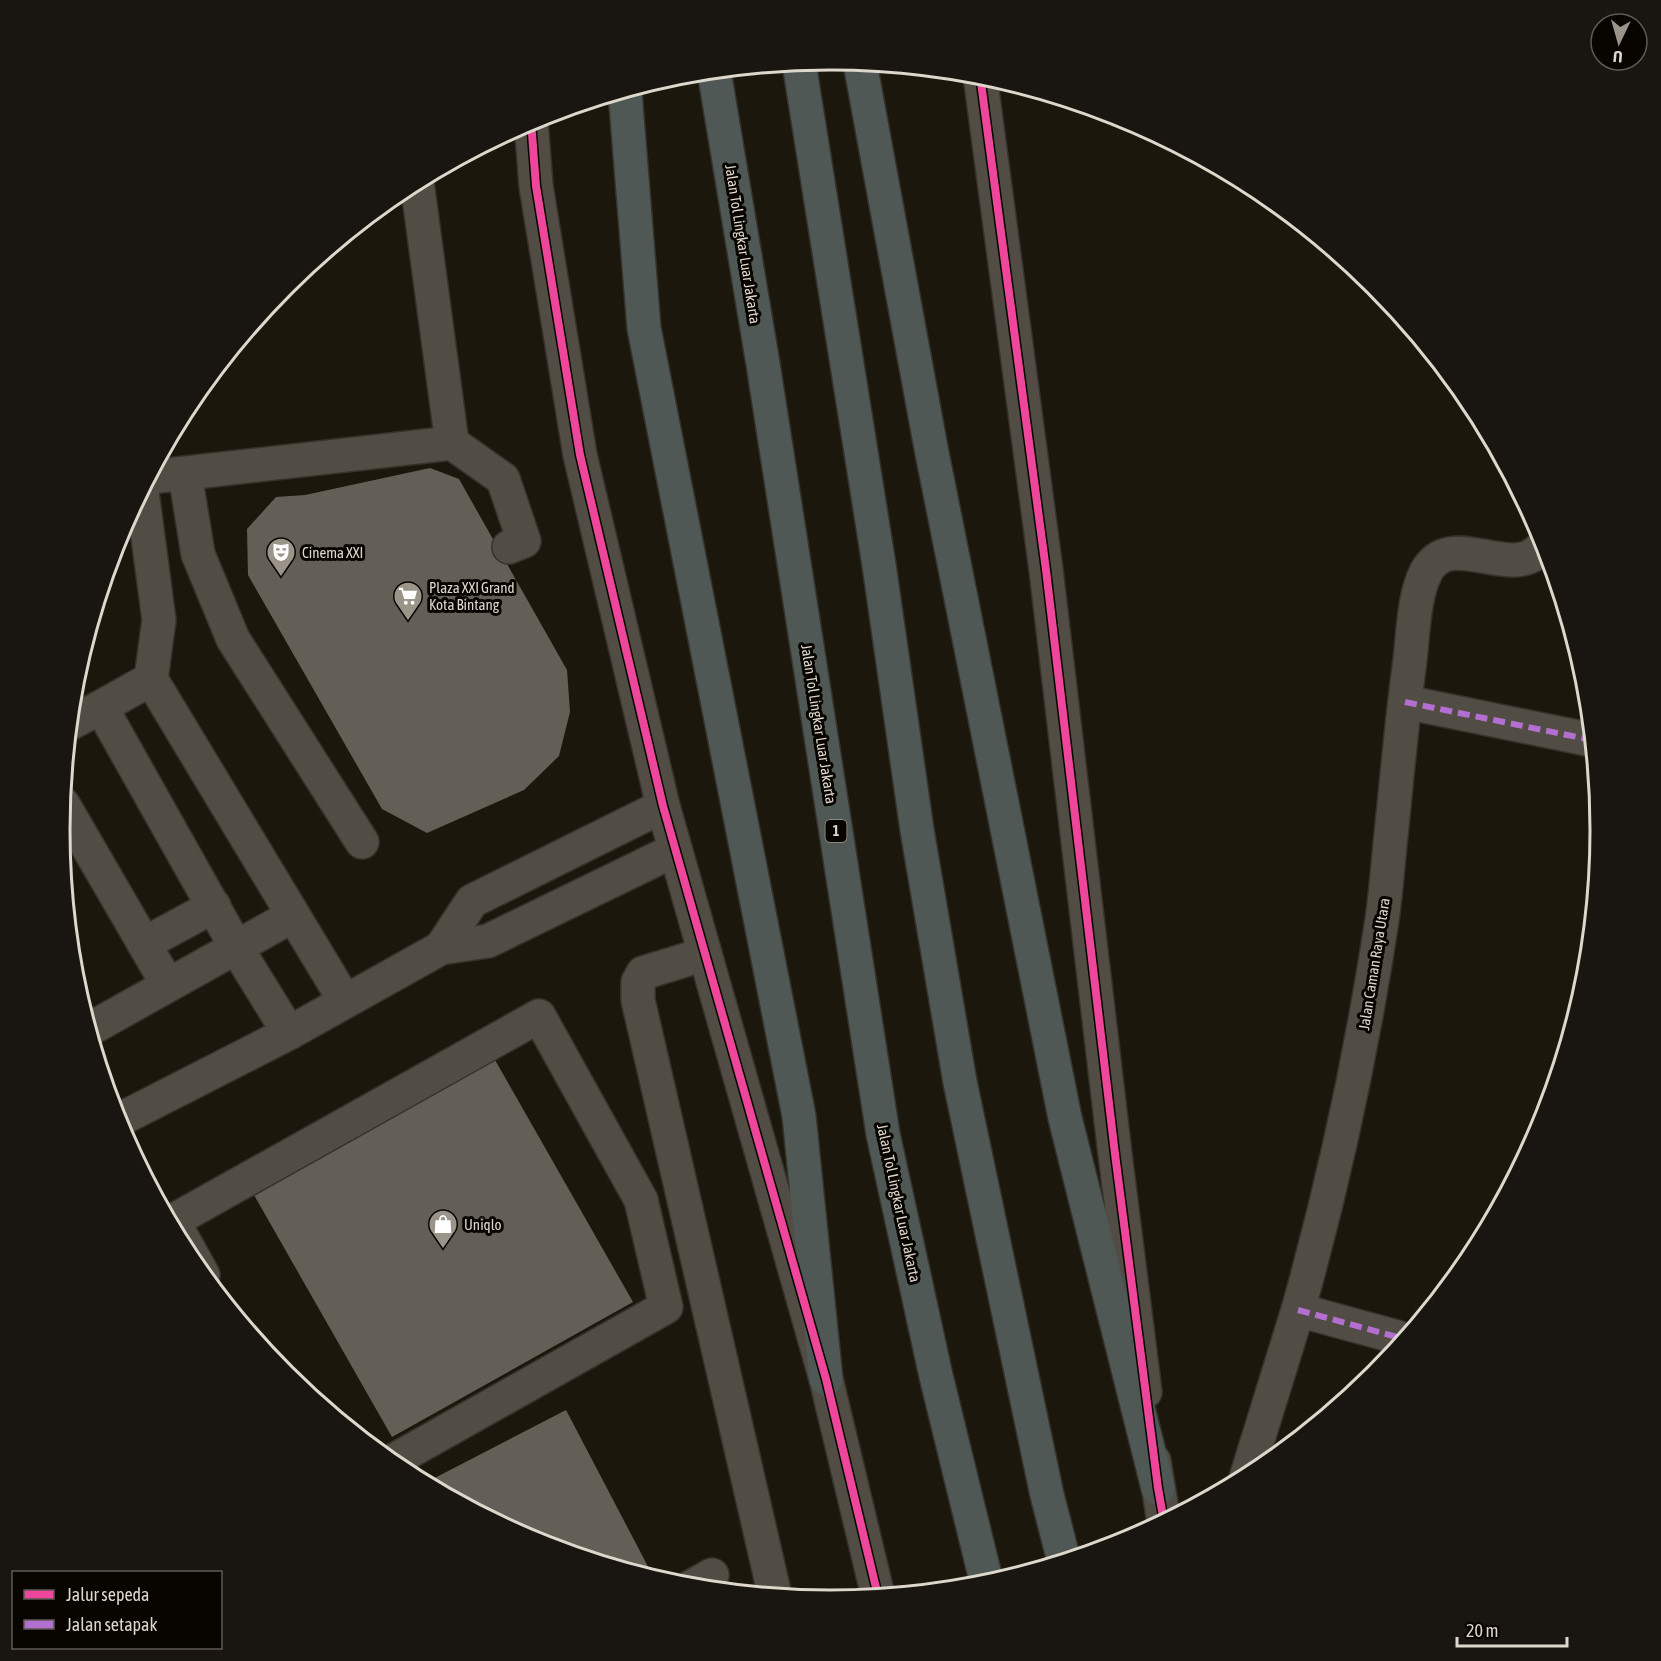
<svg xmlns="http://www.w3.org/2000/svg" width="1661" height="1661" font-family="'Asap Condensed',sans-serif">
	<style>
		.building { fill: #645f56 }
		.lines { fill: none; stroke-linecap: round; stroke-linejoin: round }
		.minor-casing { stroke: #35322b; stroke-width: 36 }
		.highway-casing { stroke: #35322b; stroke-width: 36 }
		.minor { stroke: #514d45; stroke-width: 33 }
		.highway { stroke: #4f5855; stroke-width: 33 }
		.quiet { stroke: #b36fd0; stroke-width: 6; stroke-dasharray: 12 6; stroke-linecap: butt }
		.cycleway-casing { stroke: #080501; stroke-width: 11 }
		.cycleway { stroke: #ed469a; stroke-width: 8 }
		.labels { text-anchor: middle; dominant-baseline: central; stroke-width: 6; stroke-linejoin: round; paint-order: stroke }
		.shield { fill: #080501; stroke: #9e998f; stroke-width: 1.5 }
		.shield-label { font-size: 14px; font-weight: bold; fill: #ded8cc }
		.street-label { font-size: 15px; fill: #ded8cc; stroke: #080501 }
		.poi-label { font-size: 15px; fill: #ded8cc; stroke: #080501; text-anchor: start }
		.rim { fill: none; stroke: #ded8cc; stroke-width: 3 }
	</style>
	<rect width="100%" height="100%" fill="#1c170c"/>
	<g class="building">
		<path d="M430,468L459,479L567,670L570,712L559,756L524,790L427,833L382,809L248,575L247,529L276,497L305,495Z"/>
		<path d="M495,1060L633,1302L392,1437L254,1195Z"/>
		<path d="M566,1410L654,1578L535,1542L425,1483Z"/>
	</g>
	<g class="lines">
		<g class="minor-casing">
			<g id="minor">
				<path d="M980,75L1046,570L1115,1154L1145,1392"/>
				<path d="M531,121L536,186L580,455L663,806L826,1379L878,1596"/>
				<path d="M417,182L452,443"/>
				<path d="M185,474L198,554L233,639L362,842"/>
				<path d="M150,477L452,443L503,479L524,541L509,547"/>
				<path d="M142,492L159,620L151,679L345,1001"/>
				<path d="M1405,702L1592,740"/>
				<path d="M101,707L151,679"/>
				<path d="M71,723L101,707L236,947L289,1033"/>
				<path d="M63,804L168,985"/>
				<path d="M144,944L214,906"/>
				<path d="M441,948L472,901L663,806"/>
				<path d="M705,954L643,973L638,982V1000L775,1596"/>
				<path d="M90,1029L292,916"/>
				<path d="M117,1121L289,1033L441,948L488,941L675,850"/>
				<path d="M173,1221L203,1275"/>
				<path d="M171,1222L539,1016L641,1200L666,1307L391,1462"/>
				<path d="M1298,1310L1397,1337"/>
				<path d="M1154,1461L1164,1522"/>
				<path d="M1246,1478C1263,1422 1281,1366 1298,1310C1334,1182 1362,1051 1382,920C1386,892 1388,863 1391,835C1397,777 1402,719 1410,660C1413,634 1414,595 1426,572C1452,524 1516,588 1545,543"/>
				<path d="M691,1587L712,1575"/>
			</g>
		</g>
		<g class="highway-casing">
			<g id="highway">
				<path d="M799,63L879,565L917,830L960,1082L1047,1495L1064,1561"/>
				<path d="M860,63L931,448L1065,1118L1158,1488"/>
				<path d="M714,71L763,364L883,1134L936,1376L987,1584"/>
				<path d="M625,92L644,328L799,1116L826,1379"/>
			</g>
		</g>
		<use href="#minor" class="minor"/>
		<use href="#highway" class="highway"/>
		<g class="quiet">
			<path d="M1405,702L1592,740"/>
			<path d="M1298,1310L1397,1337"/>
		</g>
		<g class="cycleway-casing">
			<g id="cycleway">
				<path d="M980,75L1046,570L1115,1154L1158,1488L1164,1522"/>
				<path d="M531,121L536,186L580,455L663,806L826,1379L878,1596"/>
			</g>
		</g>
		<use href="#cycleway" class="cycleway"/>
	</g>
	<defs>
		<g id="theatre-pin" transform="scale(1.5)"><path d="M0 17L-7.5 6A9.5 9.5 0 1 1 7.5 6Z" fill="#9a9489" stroke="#080501"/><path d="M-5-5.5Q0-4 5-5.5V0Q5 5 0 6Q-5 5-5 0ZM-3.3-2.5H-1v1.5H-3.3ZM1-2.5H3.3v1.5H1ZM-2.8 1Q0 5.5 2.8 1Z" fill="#fff"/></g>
		<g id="supermarket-pin" transform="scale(1.5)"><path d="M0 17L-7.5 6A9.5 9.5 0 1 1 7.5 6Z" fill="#9a9489" stroke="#080501"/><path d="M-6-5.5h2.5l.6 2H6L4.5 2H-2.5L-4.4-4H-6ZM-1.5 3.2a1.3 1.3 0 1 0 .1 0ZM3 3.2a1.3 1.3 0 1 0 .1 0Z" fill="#fff"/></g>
		<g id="shop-pin" transform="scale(1.5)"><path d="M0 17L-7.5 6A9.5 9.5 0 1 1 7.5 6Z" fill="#9a9489" stroke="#080501"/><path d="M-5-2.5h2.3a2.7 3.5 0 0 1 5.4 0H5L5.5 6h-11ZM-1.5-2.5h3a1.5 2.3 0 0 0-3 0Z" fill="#fff"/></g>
	</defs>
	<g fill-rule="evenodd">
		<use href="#theatre-pin" x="281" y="552"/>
		<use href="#supermarket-pin" x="408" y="596"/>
		<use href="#shop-pin" x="443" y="1224"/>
	</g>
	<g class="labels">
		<rect class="shield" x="825.5" y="820" width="21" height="22" rx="4.5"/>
		<g class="shield-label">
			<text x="836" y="831">1</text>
		</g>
		<g class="street-label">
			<text transform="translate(743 244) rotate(81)">Jalan Tol Lingkar Luar Jakarta</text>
			<text transform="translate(819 724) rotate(81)">Jalan Tol Lingkar Luar Jakarta</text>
			<text transform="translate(1374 964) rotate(-81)">Jalan Caman Raya Utara</text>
			<text transform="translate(899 1203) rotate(78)">Jalan Tol Lingkar Luar Jakarta</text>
		</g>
		<g class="poi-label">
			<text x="302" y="552">Cinema XXI</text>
			<text x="429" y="587">Plaza XXI Grand<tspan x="429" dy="17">Kota Bintang</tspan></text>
			<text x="464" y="1224">Uniqlo</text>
		</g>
	</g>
	<path d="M0 0H1661V1661H0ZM70 830a760 760 0 1 1 1520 0a760 760 0 1 1-1520 0Z" fill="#191611" fill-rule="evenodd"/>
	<path class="rim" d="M70 830a760 760 0 1 1 1520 0a760 760 0 1 1-1520 0Z"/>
	<rect x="12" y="1571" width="210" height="78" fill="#080501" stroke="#5e5952" stroke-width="1.5"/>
	<rect x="24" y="1590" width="30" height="9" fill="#ed469a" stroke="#5e5952" stroke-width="1.5"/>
	<text x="66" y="1601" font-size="18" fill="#ded8cc">Jalur sepeda</text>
	<rect x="24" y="1620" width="30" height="9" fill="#b36fd0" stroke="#5e5952" stroke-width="1.5"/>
	<text x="66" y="1631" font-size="18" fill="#ded8cc">Jalan setapak</text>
	<g transform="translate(1619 42) rotate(185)"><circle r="28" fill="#080501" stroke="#5e5952" stroke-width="1.5"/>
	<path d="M0-4.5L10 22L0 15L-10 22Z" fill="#9a9489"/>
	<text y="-9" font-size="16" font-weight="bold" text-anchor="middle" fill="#ded8cc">U</text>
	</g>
	<path d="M1457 1637v9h110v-9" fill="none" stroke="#ded8cc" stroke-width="3"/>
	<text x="1466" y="1637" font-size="18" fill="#ded8cc" stroke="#080501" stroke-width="4.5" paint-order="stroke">20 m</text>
</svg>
